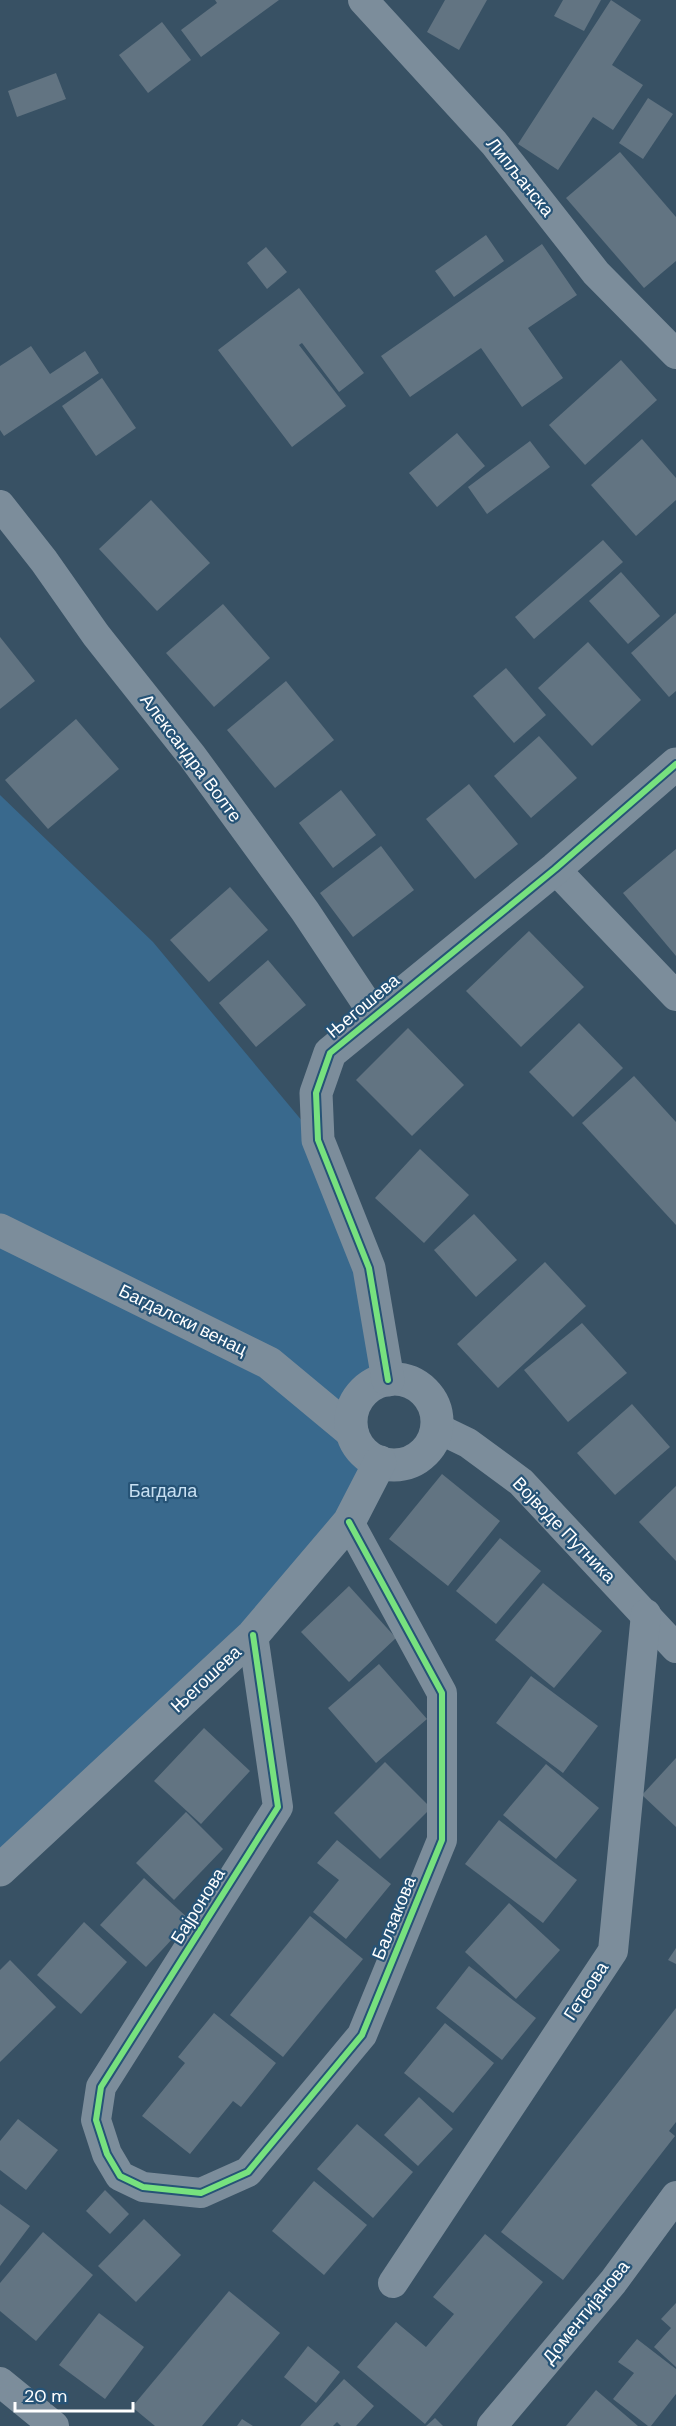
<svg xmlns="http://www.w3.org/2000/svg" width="676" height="2426" font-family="'DM Sans',sans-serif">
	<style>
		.green { fill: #39698d }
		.building { fill: #627482 }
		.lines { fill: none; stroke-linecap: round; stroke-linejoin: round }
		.minor { stroke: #7c8d9b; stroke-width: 30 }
		.tertiary { stroke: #7c8d9b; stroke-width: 33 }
		.cycleway-casing { stroke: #265376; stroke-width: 10 }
		.cycleway { stroke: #77e17e; stroke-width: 6 }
		.labels { text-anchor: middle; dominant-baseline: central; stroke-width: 4.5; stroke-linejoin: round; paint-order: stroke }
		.street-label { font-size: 18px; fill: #fff; stroke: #265376 }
		.park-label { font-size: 18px; fill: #c8e0f2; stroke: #265376 }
	</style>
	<rect width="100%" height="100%" fill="#385164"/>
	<path class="green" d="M0,795L153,942L318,1140L356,1233L375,1384C348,1404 345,1431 367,1455L349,1522L0,1870Z"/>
	<g class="building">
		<path d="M215,0H279L201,57L181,30L217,3Z"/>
		<path d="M445,0H487L459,50L427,32Z"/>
		<path d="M563,0H601L584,31L554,16Z"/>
		<path d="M611,0L641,20L612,65L643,85L613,130L593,117L558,170L518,144Z"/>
		<path d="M162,22L191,60L148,93L119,55Z"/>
		<path d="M56,73L66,99L17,117L8,91Z"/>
		<path d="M648,98L673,114L643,159L619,143Z"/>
		<path d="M620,152L676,217V261L644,288L566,198Z"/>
		<path d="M486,235L504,261L454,297L435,271Z"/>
		<path d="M542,244L577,295L528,328L563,378L522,407L481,348L410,397L381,356Z"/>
		<path d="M266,247L287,272L267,289L247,263Z"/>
		<path d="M299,288L364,373L339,392L302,343L299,345L346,406L292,447L218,350Z"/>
		<path d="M31,346L50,374L85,351L99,373L4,436L0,430V366Z"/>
		<path d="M621,360L657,400L585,465L549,425Z"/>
		<path d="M102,378L136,428L96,456L62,406Z"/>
		<path d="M457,433L485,466L437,507L409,473Z"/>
		<path d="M642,439L676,478V500L636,536L591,485Z"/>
		<path d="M530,441L550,467L487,514L468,487Z"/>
		<path d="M151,500L210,563L157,611L99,549Z"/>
		<path d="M603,540L623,562L534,639L515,617Z"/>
		<path d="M621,572L660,616L628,644L589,601Z"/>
		<path d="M223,604L270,658L214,707L166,653Z"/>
		<path d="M676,613V691L669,697L631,653Z"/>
		<path d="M0,637L35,681L0,709Z"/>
		<path d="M588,642L641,700L592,746L538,688Z"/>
		<path d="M506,668L546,715L514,743L473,696Z"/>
		<path d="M286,681L334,740L275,788L227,730Z"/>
		<path d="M76,719L119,769L48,829L5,780Z"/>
		<path d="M539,736L577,778L531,818L494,776Z"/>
		<path d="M469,784L518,844L475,879L426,819Z"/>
		<path d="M341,790L376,835L333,868L299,823Z"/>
		<path d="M381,846L414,890L353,937L320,893Z"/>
		<path d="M676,849V956L623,893Z"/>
		<path d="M230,887L268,930L209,982L170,940Z"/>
		<path d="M529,931L584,987L521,1047L466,991Z"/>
		<path d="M268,960L306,1005L256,1047L219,1003Z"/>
		<path d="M579,1023L623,1068L573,1117L529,1072Z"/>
		<path d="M408,1028L464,1085L412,1136L356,1080Z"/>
		<path d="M634,1076L676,1122V1225L582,1123Z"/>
		<path d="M420,1149L469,1195L424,1243L375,1198Z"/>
		<path d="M474,1214L517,1260L476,1297L434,1250Z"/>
		<path d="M545,1262L586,1306L498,1388L457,1344Z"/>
		<path d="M582,1323L627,1373L568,1422L524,1370Z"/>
		<path d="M632,1404L670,1447L615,1495L577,1453Z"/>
		<path d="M442,1474L500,1521L448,1586L389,1539Z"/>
		<path d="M676,1486V1561L639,1522Z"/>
		<path d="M500,1538L541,1571L496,1624L456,1591Z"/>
		<path d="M543,1583L602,1631L554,1688L495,1640Z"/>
		<path d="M349,1586L396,1638L349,1682L301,1632Z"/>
		<path d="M379,1664L427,1719L376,1763L328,1708Z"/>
		<path d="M531,1676L598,1726L563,1773L496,1723Z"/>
		<path d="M204,1728L250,1771L201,1824L154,1781Z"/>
		<path d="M676,1758V1827L642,1795Z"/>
		<path d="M385,1762L431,1808L380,1859L334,1813Z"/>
		<path d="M546,1764L599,1808L556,1859L503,1815Z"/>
		<path d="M186,1812L223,1849L174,1900L136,1863Z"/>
		<path d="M499,1820L577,1880L543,1923L465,1864Z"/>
		<path d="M337,1840L391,1884L346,1939L313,1912L339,1880L317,1863Z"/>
		<path d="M144,1878L190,1920L146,1967L100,1925Z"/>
		<path d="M509,1903L560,1950L516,1999L465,1952Z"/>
		<path d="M310,1916L363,1959L283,2057L230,2015Z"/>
		<path d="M84,1922L127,1962L81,2014L37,1975Z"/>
		<path d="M676,1948V1964L668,1960Z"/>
		<path d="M10,1960L56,2007L0,2062V1970Z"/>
		<path d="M469,1966L536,2018L502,2060L436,2008Z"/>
		<path d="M676,2008V2122L669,2131L675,2136L563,2280L501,2232Z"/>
		<path d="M214,2013L276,2063L241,2107L233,2101L190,2154L142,2116L185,2063L178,2057Z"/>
		<path d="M445,2023L494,2063L453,2113L404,2073Z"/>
		<path d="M419,2097L453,2129L418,2166L384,2135Z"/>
		<path d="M18,2119L58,2150L26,2190L0,2170V2141Z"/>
		<path d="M357,2124L413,2172L373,2218L317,2169Z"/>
		<path d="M314,2181L367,2225L324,2275L272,2231Z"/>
		<path d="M105,2190L129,2214L110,2234L86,2211Z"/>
		<path d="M0,2204L30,2226L0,2266Z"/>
		<path d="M144,2219L181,2255L136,2302L98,2266Z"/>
		<path d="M43,2232L93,2275L36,2341L0,2311V2283Z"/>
		<path d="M485,2234L543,2282L425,2424L357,2367L396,2322L426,2347L454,2314L433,2297Z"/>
		<path d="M229,2291L280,2333L202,2426H155L132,2407Z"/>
		<path d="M676,2303V2367L654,2347L671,2328L661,2319Z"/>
		<path d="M99,2313L144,2347L105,2399L59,2365Z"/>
		<path d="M637,2339L676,2369V2394L651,2426H648L613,2399L634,2373L618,2362Z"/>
		<path d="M308,2346L340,2372L316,2403L284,2377Z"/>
		<path d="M344,2379L374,2406L356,2426H341L337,2422L333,2426H300Z"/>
		<path d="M596,2390L638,2426H566Z"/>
		<path d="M435,2418L443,2426H426Z"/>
		<path d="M242,2419L253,2426H237Z"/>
	</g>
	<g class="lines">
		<g class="minor">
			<path d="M363,0L494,143L596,273L676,354"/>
			<path d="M0,505L44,561L96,635L192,756L305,911L375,1016"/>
			<path d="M555,869L676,996"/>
			<path d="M437,1428L468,1443L521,1482L676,1648"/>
			<path d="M253,1635L278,1807L101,2087L96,2120L107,2154L120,2176L143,2187L201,2193L248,2172L362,2035L442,1840V1693L349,1522"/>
			<path d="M393,2283L613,1951L646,1614"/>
			<path d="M0,2382L54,2426"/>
			<path d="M492,2426L613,2282L676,2196"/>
		</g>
		<g class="tertiary">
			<path d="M0,1230L269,1363L352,1432"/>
			<circle cx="394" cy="1422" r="43"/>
			<path d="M388,1380L369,1268L318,1140L316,1093L330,1053L555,869L676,764"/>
			<path d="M0,1870L253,1635L349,1522L380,1462"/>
		</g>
		<g class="cycleway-casing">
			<g id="cycleway">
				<path d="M388,1380L369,1268L318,1140L316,1093L330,1053L555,869L676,764"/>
				<path d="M253,1635L278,1807L101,2087L96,2120L107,2154L120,2176L143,2187L201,2193L248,2172L362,2035L442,1840V1693L349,1522"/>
			</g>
		</g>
		<use href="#cycleway" class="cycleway"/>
	</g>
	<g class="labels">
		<g class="street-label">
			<text transform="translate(520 177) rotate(51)">Липљанска</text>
			<text transform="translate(191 758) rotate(53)">Александра Волте</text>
			<text transform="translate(363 1006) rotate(-40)">Његошева</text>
			<text transform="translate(183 1320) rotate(26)">Багдалски венац</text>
			<text transform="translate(564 1530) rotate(46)">Војводе Путника</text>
			<text transform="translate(206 1679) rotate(-43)">Његошева</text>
			<text transform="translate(198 1906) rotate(-58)">Бајронова</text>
			<text transform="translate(394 1918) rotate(-68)">Балзакова</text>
			<text transform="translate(586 1991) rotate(-57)">Гетеова</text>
			<text transform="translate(586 2312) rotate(-51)">Доментијанова</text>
		</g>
		<g class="park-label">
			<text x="163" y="1491">Багдала</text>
		</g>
	</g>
	<path d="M15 2402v9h118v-9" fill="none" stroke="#ffffff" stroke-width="3"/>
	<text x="24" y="2402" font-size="18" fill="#ffffff" stroke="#265376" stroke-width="4.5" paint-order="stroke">20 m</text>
</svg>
